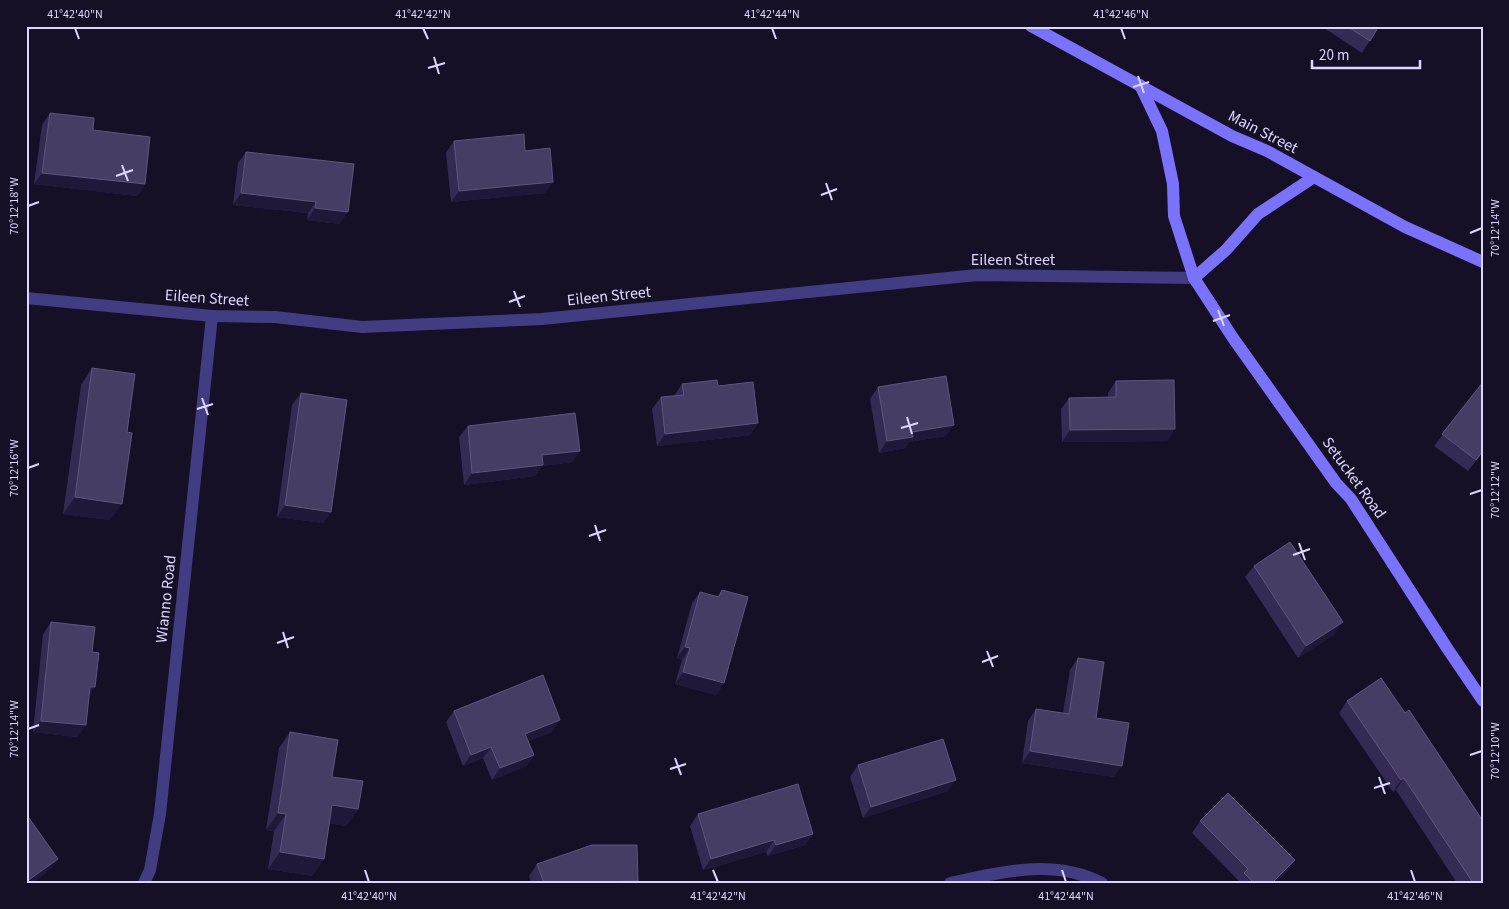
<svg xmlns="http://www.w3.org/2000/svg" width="1509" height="909" font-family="'Source Sans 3',sans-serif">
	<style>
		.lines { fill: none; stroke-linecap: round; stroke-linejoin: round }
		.street { stroke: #423d83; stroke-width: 12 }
		.secondary { stroke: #7a72fa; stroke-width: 12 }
		.wall { fill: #342a53 }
		.shaded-wall { fill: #201839 }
		.building { fill: #463d65; stroke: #5e557d }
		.ticks { fill: none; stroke: #ddd7fd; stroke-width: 2 }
		.labels { text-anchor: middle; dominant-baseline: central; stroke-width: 4; stroke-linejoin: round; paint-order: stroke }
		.street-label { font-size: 16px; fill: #ddd7fd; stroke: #151026 }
		.neatline { fill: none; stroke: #ddd7fd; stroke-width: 2 }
		.ticks-label { font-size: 12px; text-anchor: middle; fill: #ddd7fd }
	</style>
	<rect width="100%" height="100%" fill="#151026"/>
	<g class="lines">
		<g class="street">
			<path d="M26,298L212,316L275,317L362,327L542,319L977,275L1194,278"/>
			<path d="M144,883L150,870L160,814L212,316"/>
			<path d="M950,883C1001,872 1053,858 1102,883"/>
		</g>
		<g class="secondary">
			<path d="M1031,26L1232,136L1267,151L1405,227L1483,262"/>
			<path d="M1140,85L1162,131L1173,184L1174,216L1194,278L1233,338L1336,483L1351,499L1447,648L1483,701"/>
			<path d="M1194,278L1226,250L1258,214L1314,177"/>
		</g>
	</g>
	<g class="wall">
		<path d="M1321,26H1379L1362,53Z"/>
		<path d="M50,113L93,130L145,184L137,196L34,184L42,125Z"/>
		<path d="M454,141L525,151L545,193L451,202L446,153Z"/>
		<path d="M246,152L354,164L340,224L307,220L308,213L233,205L238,163Z"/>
		<path d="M92,368L110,520L63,514L81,385Z"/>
		<path d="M1116,381L1167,441L1062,442L1061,409L1069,398L1108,397V393Z"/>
		<path d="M1483,382V452L1468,471L1434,446Z"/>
		<path d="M682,384L718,386L758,423L750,435L657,446L652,409L661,397L674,396Z"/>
		<path d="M878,387L946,436L909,442L905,448L879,453L870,399Z"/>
		<path d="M301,393L331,512L323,523L277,517L292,405Z"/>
		<path d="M468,426L580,451L572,462L542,466L535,476L464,485L459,437Z"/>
		<path d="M1254,566L1335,634L1298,658L1245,577Z"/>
		<path d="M722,590L724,683L716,695L675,684L682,660L677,658L692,603L700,592L717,597Z"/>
		<path d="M51,622L89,697L78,737L33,732L43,634Z"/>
		<path d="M1078,658L1096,718L1114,777L1022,763L1028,721L1036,709L1063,713L1070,670Z"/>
		<path d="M1347,701L1405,713L1483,883H1457L1396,790L1393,792L1339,713Z"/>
		<path d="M454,711L552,732L528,741L534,755L526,766L492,780L483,758L463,766L446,722Z"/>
		<path d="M290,732L358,809L346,826L329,823L324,859L312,876L268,869L274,831L266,830L279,748Z"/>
		<path d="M858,765L948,791L863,818L850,777Z"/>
		<path d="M698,814L813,834L805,845L768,856L766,852L703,870L690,826Z"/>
		<path d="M1200,821L1295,860L1287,871L1275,883H1238L1239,881L1192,833Z"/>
		<path d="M537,864L637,883H531L529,876Z"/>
	</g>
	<g class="shaded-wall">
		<path d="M42,173L145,184L137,196L34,184Z"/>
		<path d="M553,182L545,193L451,202L459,191Z"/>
		<path d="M241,193L316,202L308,213L233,205Z"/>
		<path d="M315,208L348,212L340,224L307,220Z"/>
		<path d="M758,423L750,435L657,446L665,434Z"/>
		<path d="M954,425L946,436L909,442L905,448L879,453L887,441L912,432Z"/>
		<path d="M1175,429L1167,441L1062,442L1070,430Z"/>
		<path d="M580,451L572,462L542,466L535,476L464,485L472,473L542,455Z"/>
		<path d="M75,497L122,504L110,520L63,514Z"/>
		<path d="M285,505L331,512L323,523L277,517Z"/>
		<path d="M1343,622L1335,634L1298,658L1306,646Z"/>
		<path d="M685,647L690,648L682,660L677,658Z"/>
		<path d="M683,672L724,683L716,695L675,684Z"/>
		<path d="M90,687H95L87,699Z"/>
		<path d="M560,720L552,732L517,746L525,734Z"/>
		<path d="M41,721L86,725L78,737L33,732Z"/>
		<path d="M491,747L483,758L463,766L471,755Z"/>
		<path d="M1030,751L1122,766L1114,777L1022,763Z"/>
		<path d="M534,755L526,766L492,780L500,768Z"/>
		<path d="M1404,778L1396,790L1393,792L1401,780Z"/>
		<path d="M956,780L948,791L863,818L871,807Z"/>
		<path d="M332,805L358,809L346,826L320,822Z"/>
		<path d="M278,813L286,814L274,831L266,830Z"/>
		<path d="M813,834L805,845L768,856L776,845Z"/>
		<path d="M774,840L766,852L703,870L711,859Z"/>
		<path d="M280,852L324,859L312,876L268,869Z"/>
		<path d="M58,859L50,870L33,883H26Z"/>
		<path d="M1295,860L1287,871L1275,883H1272Z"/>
		<path d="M638,881L637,883H567Z"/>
	</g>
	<g class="building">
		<path d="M1347,26H1379L1370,41Z"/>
		<path d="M50,113L94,118L93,130L150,137L145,184L42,173Z"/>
		<path d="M524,134L525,151L550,148L553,182L459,191L454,141Z"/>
		<path d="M246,152L354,164L348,212L315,208L316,202L241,193Z"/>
		<path d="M92,368L135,374L127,432L132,433L122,504L75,497Z"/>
		<path d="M946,376L954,425L912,432L913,437L887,441L878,387Z"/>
		<path d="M717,380L718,386L753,382L758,423L665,434L661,397L684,395L682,384Z"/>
		<path d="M1174,380L1175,429L1070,430L1069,398L1116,397V381Z"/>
		<path d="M1483,382V451L1476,460L1442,434Z"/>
		<path d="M301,393L347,400L331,512L285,505Z"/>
		<path d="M575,413L580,451L542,455L543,465L472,473L468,426Z"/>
		<path d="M1290,542L1343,622L1306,646L1254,566Z"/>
		<path d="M722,590L748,597L724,683L683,672L690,648L685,647L700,592L719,597Z"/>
		<path d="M51,622L95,627L92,652L99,653L95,687H90L86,725L41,721Z"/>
		<path d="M1078,658L1104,662L1096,718L1129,723L1122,766L1030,751L1036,709L1069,714Z"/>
		<path d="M543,675L560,720L525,734L534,755L500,768L491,747L471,755L454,711Z"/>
		<path d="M1381,678L1405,713L1409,710L1483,821V883H1473L1404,778L1401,780L1347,701Z"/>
		<path d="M290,732L338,740L332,777L363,781L358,809L332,805L324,859L280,852L286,814L278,813Z"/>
		<path d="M943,739L956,780L871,807L858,765Z"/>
		<path d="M798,784L813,834L776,845L774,840L711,859L698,814Z"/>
		<path d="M1228,793L1295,860L1272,883H1254L1244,873L1248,869L1200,821Z"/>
		<path d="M29,818L58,859L26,882V820Z"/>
		<path d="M592,845H637L638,881L544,883L537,864Z"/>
	</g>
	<path class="ticks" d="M75,28L79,39M423,28L428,39M772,28L776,39M1121,28L1125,39M434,57L439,74M428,68L445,63M1138,76L1144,93M1133,87L1149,82M122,165L128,181M116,176L133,170M826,183L832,200M821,195L837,189M28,206L39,202M1470,233L1482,228M514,291L520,307M509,302L525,296M1218,310L1224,326M1213,321L1230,315M202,398L208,415M197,409L213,404M907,417L912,434M901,428L918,423M28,468L39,464M1470,494L1482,490M595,525L600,541M589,536L606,530M1299,543L1305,560M1293,555L1310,549M283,632L288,648M277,643L294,637M987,651L993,667M982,662L998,656M28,729L39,725M1470,755L1482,751M675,758L681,775M670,769L686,764M1379,777L1385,794M1374,788L1390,783M365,870L369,882M713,870L718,882M1062,870L1066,882M1411,870L1415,882"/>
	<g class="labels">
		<g class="street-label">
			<text transform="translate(1263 132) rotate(27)">Main Street</text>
			<text x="1013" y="260">Eileen Street</text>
			<text transform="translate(609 296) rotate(-6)">Eileen Street</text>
			<text transform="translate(207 298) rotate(4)">Eileen Street</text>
			<text transform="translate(1354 478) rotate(54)">Setucket Road</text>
			<text transform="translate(166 599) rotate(-84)">Wianno Road</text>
		</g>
	</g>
	<rect width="1509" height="909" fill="none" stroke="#151026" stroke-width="55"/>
	<path d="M1312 60v8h108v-8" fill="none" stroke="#ddd7fd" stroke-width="2.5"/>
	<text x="1319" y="60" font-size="15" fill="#ddd7fd" stroke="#151026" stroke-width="4" paint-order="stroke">20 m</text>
	<rect x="28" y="28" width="1454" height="854" class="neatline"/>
	<g class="ticks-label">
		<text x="75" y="18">41°42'40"N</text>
		<text x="423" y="18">41°42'42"N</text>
		<text x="772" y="18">41°42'44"N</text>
		<text x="1121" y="18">41°42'46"N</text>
		<text transform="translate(14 206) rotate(-90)" y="4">70°12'18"W</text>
		<text transform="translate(1495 228) rotate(-90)" y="4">70°12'14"W</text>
		<text transform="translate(14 468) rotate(-90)" y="4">70°12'16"W</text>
		<text transform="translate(1495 490) rotate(-90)" y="4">70°12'12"W</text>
		<text transform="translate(14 729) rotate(-90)" y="4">70°12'14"W</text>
		<text transform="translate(1495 751) rotate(-90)" y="4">70°12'10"W</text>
		<text x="369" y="900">41°42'40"N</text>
		<text x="718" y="900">41°42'42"N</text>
		<text x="1066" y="900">41°42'44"N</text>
		<text x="1415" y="900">41°42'46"N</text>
	</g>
</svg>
